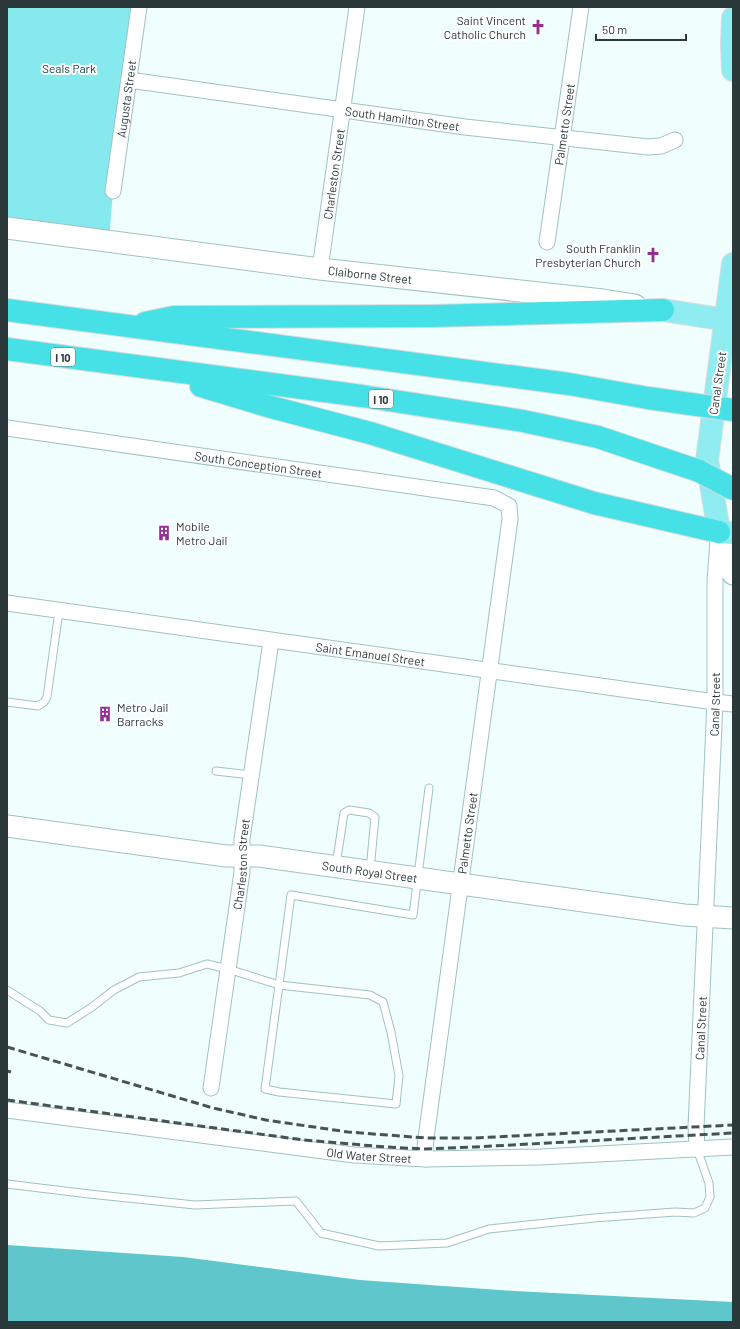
<svg xmlns="http://www.w3.org/2000/svg" width="740" height="1329" font-family="Barlow,sans-serif">
	<style>
		.green { fill: #85e9ed }
		.water { fill: #5fc7cb }
		.lines { fill: none; stroke-linecap: round; stroke-linejoin: round }
		.lane-casing { stroke: #9fc2c3; stroke-width: 9 }
		.street-casing { stroke: #9fc2c3; stroke-width: 17 }
		.secondary-casing { stroke: #9fc2c3; stroke-width: 23 }
		.primary-casing { stroke: #d9dbdc; stroke-width: 24 }
		.highway-casing { stroke: #d9dbdc; stroke-width: 24 }
		.lane { stroke: #fff; stroke-width: 7 }
		.street { stroke: #fff; stroke-width: 15 }
		.secondary { stroke: #fff; stroke-width: 21 }
		.primary { stroke: #8fedf1; stroke-width: 22 }
		.highway { stroke: #45e1e7; stroke-width: 22 }
		.rail { stroke: #455353; stroke-width: 3; stroke-dasharray: 8 4; stroke-linecap: butt }
		.highway-bridge-casing { stroke: #d9dbdc; stroke-width: 24; stroke-linecap: butt }
		.highway-bridge { stroke: #45e1e7; stroke-width: 22 }
		.labels { text-anchor: middle; dominant-baseline: central; stroke-width: 4; stroke-linejoin: round; paint-order: stroke }
		.shield { fill: #fff; stroke: #6b7475; stroke-width: 1 }
		.shield-label { font-size: 11px; font-weight: bold; fill: #2b393a }
		.poi-label { font-size: 12px; fill: #2b393a; stroke: #fff; text-anchor: end }
		.park-label { font-size: 12px; fill: #083b3d; stroke: #fff }
		.street-label { font-size: 12px; fill: #2b393a; stroke: #fff }
	</style>
	<rect width="100%" height="100%" fill="#f0fefe"/>
	<path class="green" d="M7,7H139L113,191L109,242L7,228Z"/>
	<path class="water" d="M7,1245L183,1257L360,1280L514,1291L733,1302V1322H7Z"/>
	<g class="lines">
		<g class="lane-casing">
			<g id="lane">
				<path d="M7,702L38,706L44,702L47,697L59,611"/>
				<path d="M216,771L251,775"/>
				<path d="M336,865L344,813L349,810L369,813L375,817L370,870"/>
				<path d="M279,985L370,995L383,1002L391,1032L399,1076L396,1104L279,1092L265,1089Z"/>
				<path d="M7,990L40,1011L49,1020L67,1023L92,1007L114,990L139,977L179,973L207,964L228,969L279,985L291,895L413,915L429,788"/>
				<path d="M7,1184L89,1194L195,1205L296,1201L321,1233L379,1246L447,1243L489,1229L594,1218L675,1212L694,1213L705,1208L710,1197L709,1183L697,1149"/>
			</g>
		</g>
		<g class="street-casing">
			<g id="street">
				<path id="s1" d="M129,80L465,127L648,147L661,146L675,140"/>
				<path id="s2" d="M113,191L139,7"/>
				<path id="s3" d="M547,242L581,7"/>
				<path id="s4" d="M320,269L357,7"/>
				<path id="s5" d="M7,428L494,498L509,506L510,519L426,1138L425,1149L426,1159"/>
				<path id="s6" d="M7,603L715,702L733,704"/>
				<path id="s7" d="M211,1088L242,872V839L271,641"/>
				<path id="s8" d="M7,1110L354,1155L426,1159L541,1157L733,1147"/>
				<path id="s9" d="M697,1149L696,1127L715,702V580L718,541"/>
			</g>
		</g>
		<g class="secondary-casing">
			<g id="secondary">
				<path id="s10" d="M7,228L320,269L603,300L635,305"/>
				<path d="M719,532L723,550L733,574"/>
				<path id="s11" d="M7,826L226,856H259L684,915L733,918"/>
			</g>
		</g>
		<g class="primary-casing">
			<g id="primary">
				<path d="M733,18L732,44L733,70"/>
				<path d="M733,264L707,460L719,532L733,533"/>
				<path d="M663,310L733,321"/>
			</g>
		</g>
		<g class="highway-casing">
			<g id="highway">
				<path d="M7,310L569,384L648,398"/>
				<path d="M145,323L174,317L432,316L663,310"/>
				<path d="M7,349L362,396L523,421L598,437L699,471"/>
				<path d="M201,386L271,407L370,433L594,503L719,532"/>
			</g>
		</g>
		<use href="#lane" class="lane"/>
		<use href="#street" class="street"/>
		<use href="#secondary" class="secondary"/>
		<use href="#primary" class="primary"/>
		<use href="#highway" class="highway"/>
		<g class="rail">
			<path d="M7,1047L213,1108L266,1120L348,1132L426,1138H474L733,1125"/>
			<path d="M7,1071L11,1072"/>
			<path d="M7,1100L304,1140L386,1147L425,1149L474,1147L733,1133"/>
		</g>
		<g class="highway-bridge-casing">
			<g id="highway-bridge">
				<path d="M648,398L733,410"/>
				<path d="M699,471L733,489"/>
			</g>
		</g>
		<use href="#highway-bridge" class="highway-bridge"/>
	</g>
	<defs>
		<g id="church-bare" transform="scale(1.2)"><path d="M-1.2-6h2.4v3.5h3.3v2.4h-3.3V6h-2.4V-.1h-3.3v-2.4h3.3Z" fill="#942f94" stroke="#fff" stroke-width="2.5" paint-order="stroke"/></g>
		<g id="building-bare" transform="scale(1.2)"><path d="M-4-6H4V6H1V3H-1V6H-4ZM-2.5-4.3h1.7v1.8h-1.7ZM.8-4.3h1.7v1.8H.8ZM-2.5-1h1.7V.8h-1.7ZM.8-1h1.7V.8H.8Z" fill="#942f94" stroke="#fff" stroke-width="2.5" paint-order="stroke"/></g>
	</defs>
	<g fill-rule="evenodd">
		<use href="#church-bare" x="538" y="27"/>
		<use href="#church-bare" x="653" y="255"/>
		<use href="#building-bare" x="164" y="533"/>
		<use href="#building-bare" x="105" y="714"/>
	</g>
	<g class="labels">
		<g class="shield">
			<rect x="51" y="348" width="24" height="18" rx="3"/>
			<rect x="369" y="390" width="24" height="18" rx="3"/>
		</g>
		<g class="shield-label">
			<text x="63" y="357">I 10</text>
			<text x="381" y="399">I 10</text>
		</g>
		<g class="poi-label">
			<text x="526" y="20">Saint Vincent<tspan x="526" dy="14">Catholic Church</tspan></text>
			<text x="641" y="248">South Franklin<tspan x="641" dy="14">Presbyterian Church</tspan></text>
			<text x="176" y="526" text-anchor="start">Mobile<tspan x="176" dy="14">Metro Jail</tspan></text>
			<text x="117" y="707" text-anchor="start">Metro Jail<tspan x="117" dy="14">Barracks</tspan></text>
		</g>
		<g class="park-label">
			<text x="69" y="68">Seals Park</text>
		</g>
		<g class="street-label">
			<text stroke="none"><textPath href="#s2" startOffset="93">Augusta Street</textPath></text>
			<text stroke="none"><textPath href="#s1" startOffset="276">South Hamilton Street</textPath></text>
			<text stroke="none"><textPath href="#s3" startOffset="119">Palmetto Street</textPath></text>
			<text stroke="none"><textPath href="#s4" startOffset="96">Charleston Street</textPath></text>
			<text stroke="none"><textPath href="#s10" startOffset="366">Claiborne Street</textPath></text>
			<text transform="translate(717 383) rotate(-82)">Canal Street</text>
			<text stroke="none"><textPath href="#s5" startOffset="254">South Conception Street</textPath></text>
			<text stroke="none"><textPath href="#s6" startOffset="367">Saint Emanuel Street</textPath></text>
			<text stroke="none"><textPath href="#s9" startOffset="445">Canal Street</textPath></text>
			<text transform="translate(467 833) rotate(-82)">Palmetto Street</text>
			<text stroke="none"><textPath href="#s7" startOffset="226">Charleston Street</textPath></text>
			<text stroke="none"><textPath href="#s11" startOffset="366">South Royal Street</textPath></text>
			<text stroke="none"><textPath href="#s9" startOffset="121">Canal Street</textPath></text>
			<text stroke="none"><textPath href="#s8" startOffset="365">Old Water Street</textPath></text>
		</g>
	</g>
	<rect width="740" height="1329" fill="none" stroke="#2b393a" stroke-width="16"/>
	<path d="M596 34v6h90v-6" fill="none" stroke="#2b393a" stroke-width="2"/>
	<text x="602" y="34" font-size="12" fill="#2b393a" stroke="#ffffff" stroke-width="3" paint-order="stroke">50 m</text>
</svg>
